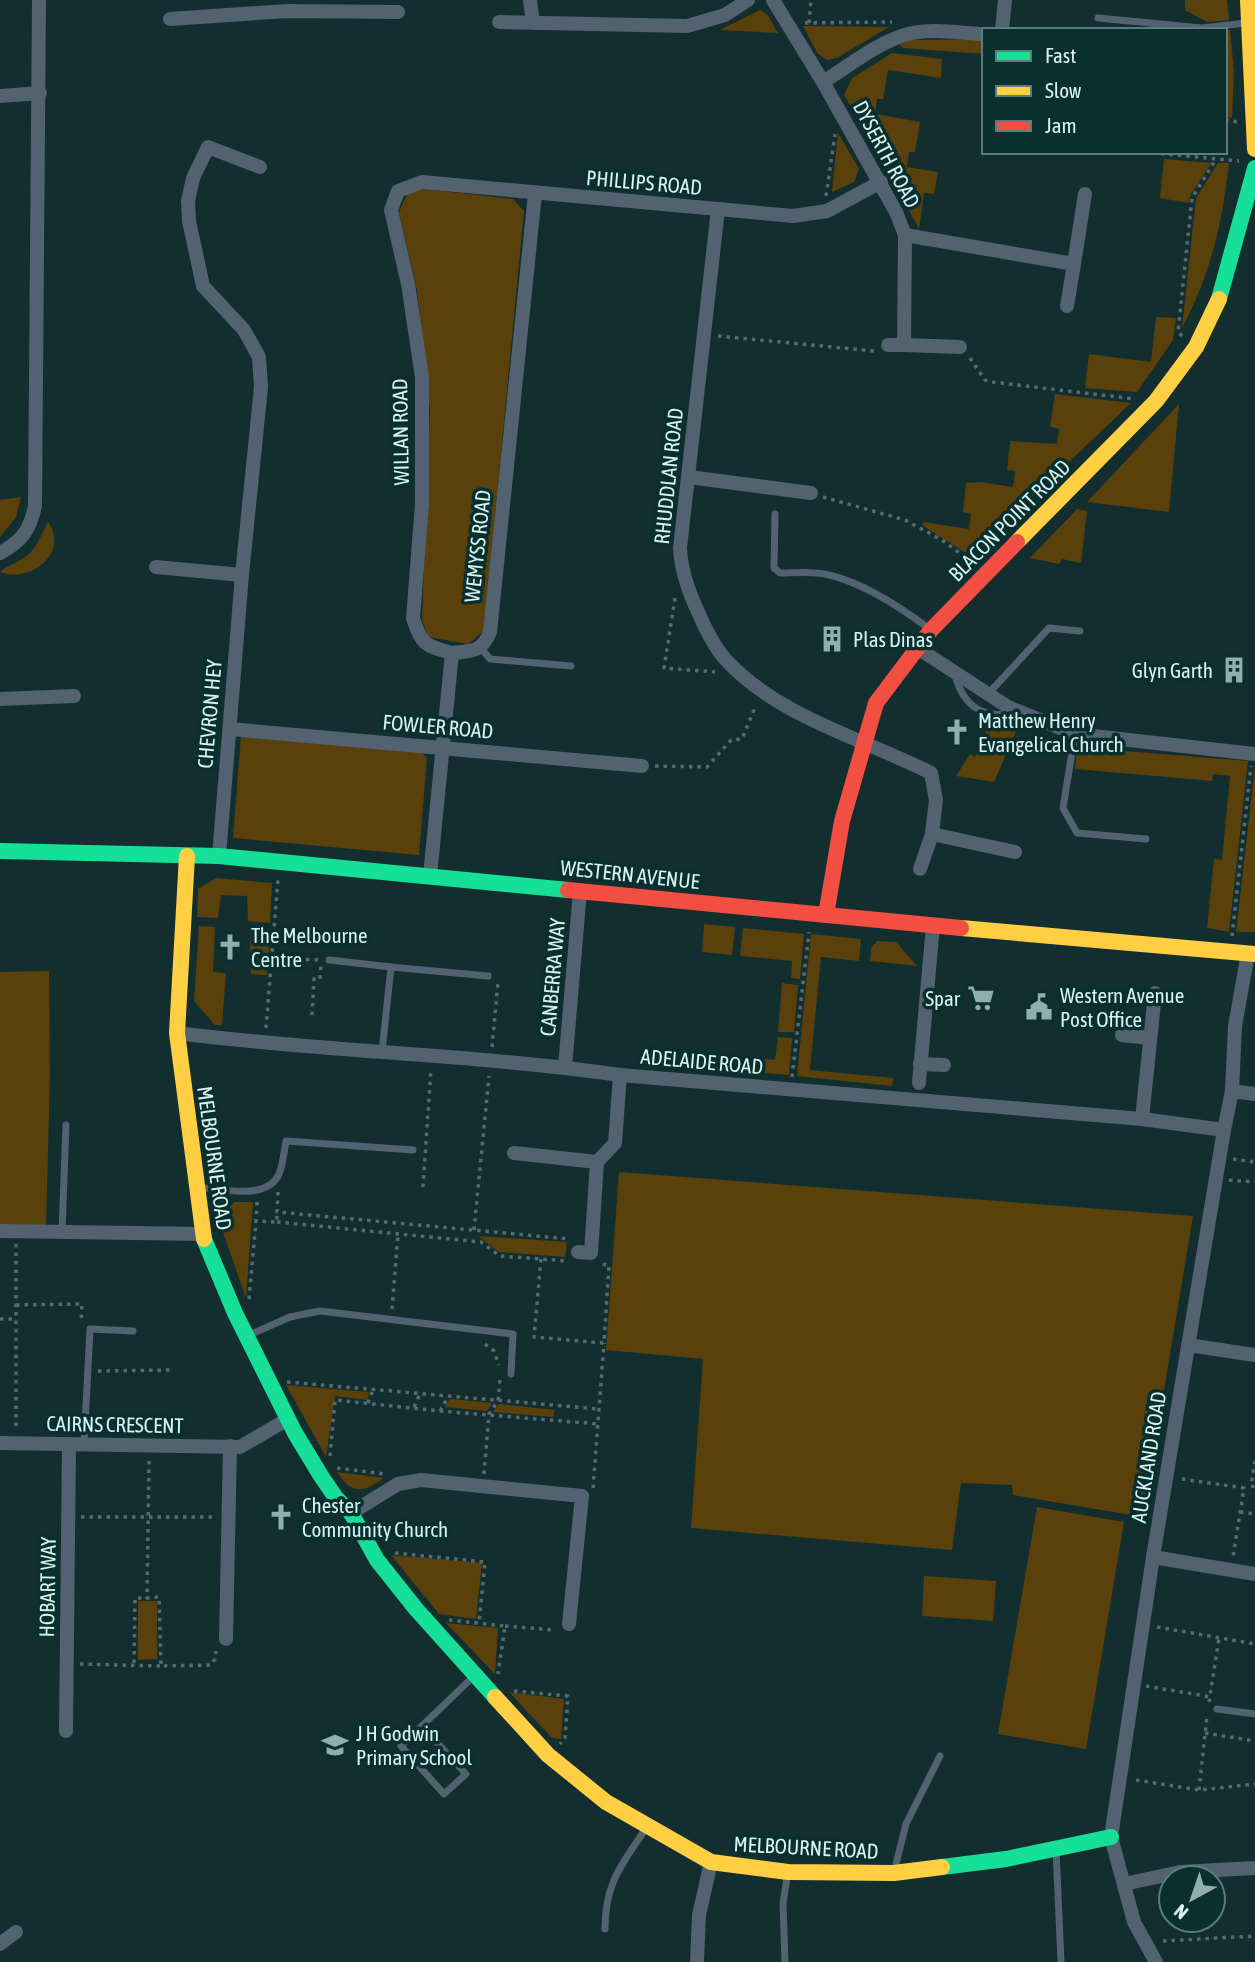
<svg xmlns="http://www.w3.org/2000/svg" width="1255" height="1962" font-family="'Asap Condensed',sans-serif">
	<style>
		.green { fill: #5a400b }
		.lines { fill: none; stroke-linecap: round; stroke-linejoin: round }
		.path { stroke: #596972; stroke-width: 3.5; stroke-dasharray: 3.5 5; stroke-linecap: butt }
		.lane { stroke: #526271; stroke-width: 7 }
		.street { stroke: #526271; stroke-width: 14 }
		.fast { stroke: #16e098; stroke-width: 16 }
		.slow { stroke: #ffcf43; stroke-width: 16 }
		.jam { stroke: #f24e42; stroke-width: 16 }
		.labels { text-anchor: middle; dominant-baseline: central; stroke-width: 7; stroke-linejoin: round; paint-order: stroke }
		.street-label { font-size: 21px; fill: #d9f2f1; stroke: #092f2f }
		.poi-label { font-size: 21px; fill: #d9f2f1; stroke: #092f2f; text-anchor: start }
	</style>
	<rect width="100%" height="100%" fill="#122e2f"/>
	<g class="green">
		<path d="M1185,0H1227L1229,20L1207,22L1185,10Z"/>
		<path d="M760,10L767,14L778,33L720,30Z"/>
		<path d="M803,26L889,27L837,58L827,60L818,54Z"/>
		<path d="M1230,30L1234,72L1232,118L1225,117V31Z"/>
		<path d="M982,39L984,54L903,48L899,44L911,40Z"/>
		<path d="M892,53L942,59L941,78L888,70L883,99H877L875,114L920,122L915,152H909L907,167L938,172L934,194L924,193L919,229L875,146L844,95L852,78Z"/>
		<path d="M838,133L859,169L854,182L832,192Z"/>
		<path d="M1164,159L1211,163L1190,196L1189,203L1160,198Z"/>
		<path d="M1218,163H1229C1222,224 1211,273 1182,328L1196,198Z"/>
		<path d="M425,189L513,199L524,211L484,631L468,644L428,637L422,620L430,411L417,290L399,212L408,192Z"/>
		<path d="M1156,317L1176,318L1173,340L1137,392L1085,388L1089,354L1151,362Z"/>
		<path d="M1055,394L1131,403L970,556L922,525L923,522L969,529L971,514L963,512L966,483L981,482L1013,487L1015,471L1007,470L1010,441L1057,444L1059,429L1050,427Z"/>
		<path d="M1179,404L1169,512L1087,502Z"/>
		<path d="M21,497L16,517L0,537V500Z"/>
		<path d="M1077,509L1087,511L1081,563L1062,559L1059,564L1030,558Z"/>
		<path d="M48,522C70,552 31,584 0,572C6,566 13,565 20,560C35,553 41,536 48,522Z"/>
		<path d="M990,725H1019L994,782L956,776L970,754L975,757L987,739L983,736Z"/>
		<path d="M241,736L420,751L427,758L419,855L233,838Z"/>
		<path d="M1077,744L1101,749L1248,761L1229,932L1207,928L1214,859L1222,860L1230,776L1213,774L1212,781L1075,769Z"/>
		<path d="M1255,767V932H1236Z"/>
		<path d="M216,878L272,883L270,923L248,921L247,896L221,895L218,918L197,917L198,889Z"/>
		<path d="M704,924L735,927L732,955L702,952Z"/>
		<path d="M199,926L215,927L213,972L226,973L222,1025H215L194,1001Z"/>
		<path d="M743,928L804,934L800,979L791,978L792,961L740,956Z"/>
		<path d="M251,930L270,932L267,975L251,974V967L249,966Z"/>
		<path d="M811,934L861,939L859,961L821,957L810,1070L893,1078L892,1086L797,1076Z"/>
		<path d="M877,941L896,942L917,966L870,961L871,948Z"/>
		<path d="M49,971L50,1074L46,1228L0,1227V972Z"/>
		<path d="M782,983L798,985L794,1032H778Z"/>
		<path d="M778,1037L792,1038L789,1075L680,1066L682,1051L775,1060Z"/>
		<path d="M619,1172L1193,1216L1143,1517L1013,1495L1012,1485L961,1483L952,1550L691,1528L703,1359L606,1350Z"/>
		<path d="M234,1202H253L246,1298L219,1221Z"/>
		<path d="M478,1236L567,1242L565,1257L499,1252Z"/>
		<path d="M286,1385L369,1392L367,1400L335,1396L326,1457Z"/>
		<path d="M450,1399L492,1403L487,1411L445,1407Z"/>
		<path d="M499,1404L555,1410L553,1417L493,1412Z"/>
		<path d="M337,1472L384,1478C363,1493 352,1495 337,1472Z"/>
		<path d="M1037,1507L1124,1522L1086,1749L998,1734Z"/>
		<path d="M391,1555L482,1563L476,1619L439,1614Z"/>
		<path d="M924,1576L996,1581L993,1621L922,1616Z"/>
		<path d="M138,1601H157V1659L138,1660Z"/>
		<path d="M446,1623L498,1628L495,1674Z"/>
		<path d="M509,1692L564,1699L561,1739L552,1738Z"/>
	</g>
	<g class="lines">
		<g class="path">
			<path d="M805,23L892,22"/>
			<path d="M809,23L811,0"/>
			<path d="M1225,120L1238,122"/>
			<path d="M1144,152L1239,161"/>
			<path d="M826,196L835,134"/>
			<path d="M718,336L874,351"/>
			<path d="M1182,336L1178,332L1192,198L1216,159"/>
			<path d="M970,358L985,380L993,382L1135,399"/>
			<path d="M823,497L905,520L942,540L974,564"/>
			<path d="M675,598L664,668L715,672"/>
			<path d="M655,766L707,767L731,740L742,739L756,705"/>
			<path d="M1232,936L1251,766"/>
			<path d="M272,958L319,960"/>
			<path d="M312,1015L314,979H320L321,965"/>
			<path d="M266,1028L278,879"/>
			<path d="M492,1047L498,982"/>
			<path d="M792,1077L809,932"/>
			<path d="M1233,1159L1255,1162"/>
			<path d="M1229,1180L1255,1182"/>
			<path d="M423,1187L431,1069"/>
			<path d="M278,1192L277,1212L570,1239"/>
			<path d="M257,1202L256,1221L277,1222V1212"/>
			<path d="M277,1222L481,1242L500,1256L567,1261"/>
			<path d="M474,1230L489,1076"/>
			<path d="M16,1244V1429"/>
			<path d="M541,1259L534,1337L604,1343L609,1265L601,1264"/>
			<path d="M249,1299L256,1221"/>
			<path d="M16,1305L82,1304L81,1323"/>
			<path d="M392,1309L398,1234"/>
			<path d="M0,1319H15"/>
			<path d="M485,1344L494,1351L499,1365"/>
			<path d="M98,1371L173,1370"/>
			<path d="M287,1382L599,1409"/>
			<path d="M368,1403L373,1390"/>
			<path d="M414,1407L420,1394"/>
			<path d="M440,1411L448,1397"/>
			<path d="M330,1456L335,1400L440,1411L598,1424"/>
			<path d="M149,1461L147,1598L159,1597L161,1666L211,1665L215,1659L216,1651"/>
			<path d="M1255,1461L1251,1486L1255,1487"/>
			<path d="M337,1468L385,1474"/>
			<path d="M484,1474L489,1414L498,1401L500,1380"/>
			<path d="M1182,1479L1244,1488L1233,1557"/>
			<path d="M593,1488L604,1343"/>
			<path d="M1240,1512L1255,1514"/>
			<path d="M81,1517H214"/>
			<path d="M395,1553L485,1562L479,1623"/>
			<path d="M449,1620L505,1626L498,1674"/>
			<path d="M505,1626L555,1630"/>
			<path d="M1157,1627L1255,1644"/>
			<path d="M134,1663L135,1598H147"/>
			<path d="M80,1664L161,1666"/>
			<path d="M1146,1686L1211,1697"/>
			<path d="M514,1691L568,1696L565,1738L560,1744"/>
			<path d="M1209,1702L1219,1638"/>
			<path d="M1205,1733L1255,1741"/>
			<path d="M1136,1780L1199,1790L1255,1784"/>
			<path d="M1199,1790L1207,1716"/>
			<path d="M1163,1941L1255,1936"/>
		</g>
		<g class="lane">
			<path d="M1098,18L1202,28L1246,23"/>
			<path d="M775,514L774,568L780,573C795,573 814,571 829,575C864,583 903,609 931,630"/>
			<path d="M480,647L490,659L571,666"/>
			<path d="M955,675C964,708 983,718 1016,714"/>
			<path d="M988,694L1049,628L1080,631"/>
			<path d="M1075,734L1063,808L1077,833L1146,839"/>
			<path d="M329,960L391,967"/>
			<path d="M382,1052L391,967L488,976"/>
			<path d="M197,1187C221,1189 267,1201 279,1174C283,1164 284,1152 286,1141L413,1150"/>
			<path d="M62,1232L66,1125"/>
			<path d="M247,1336L290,1317L320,1311L513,1334L511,1374"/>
			<path d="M84,1444L90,1329L133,1331"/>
			<path d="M1217,1709L1255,1714"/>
			<path d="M422,1726L466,1774L444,1794L401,1746L475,1675"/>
			<path d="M1056,1849L1061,1962"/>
			<path d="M894,1872L906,1824L940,1756"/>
			<path d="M605,1929C605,1882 622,1865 646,1828"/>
			<path d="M785,1962L783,1903L788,1872"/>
		</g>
		<g class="street">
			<path d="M530,0L533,23"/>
			<path d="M773,0L823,82L896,212L905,235L904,345L960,347"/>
			<path d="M170,19L287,11L398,12"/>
			<path d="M499,22L687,26L725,15L748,0"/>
			<path d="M1002,30L1005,0"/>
			<path d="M823,82C849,66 878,42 908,34C932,28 959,33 984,34"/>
			<path d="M0,96L40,93"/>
			<path d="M718,209L680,548C681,571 689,593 699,614C706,630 714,647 726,660C780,718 862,738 931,773L936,800L932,834L920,869"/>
			<path d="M905,235L1074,264L1067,306"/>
			<path d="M1074,264L1085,194"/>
			<path d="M888,345H904"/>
			<path d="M689,477L811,493"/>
			<path d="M0,553C22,541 30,530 35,506L39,0"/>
			<path d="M156,567L242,575"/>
			<path d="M916,647L1008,707L1075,734L1255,754"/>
			<path d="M452,653C426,646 421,645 413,618L422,504V377L408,284L391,210L398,191L422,182L793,216L827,211L881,182"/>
			<path d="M0,699L74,696"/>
			<path d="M230,729L642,766"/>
			<path d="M932,834L1015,852"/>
			<path d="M219,856L242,575L261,387L259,357L244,330L203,286L189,221L188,201L193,178L208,147L260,167"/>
			<path d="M430,876L452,653C472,651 482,652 490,632L535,194"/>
			<path d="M177,1033C324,1052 473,1054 620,1075L1142,1119L1224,1130"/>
			<path d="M1122,1035L1150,1038"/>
			<path d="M920,1064L944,1065"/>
			<path d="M565,1067L580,891"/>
			<path d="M919,1083L933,925"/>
			<path d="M1232,1091L1255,1094"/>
			<path d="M1142,1119L1155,993"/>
			<path d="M514,1153L597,1162L615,1143L620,1075"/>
			<path d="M0,1231L202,1234"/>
			<path d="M578,1252L591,1253L597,1162"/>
			<path d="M1188,1345L1255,1355"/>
			<path d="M0,1443L240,1447L288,1419"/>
			<path d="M351,1513L398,1484L421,1480L582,1496L569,1624"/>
			<path d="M1153,1557L1255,1574"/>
			<path d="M226,1639L230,1446"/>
			<path d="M66,1731L69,1444"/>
			<path d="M1124,1884L1180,1872L1255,1868"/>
			<path d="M0,1944L16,1932"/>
			<path d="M697,1962L699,1915L711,1862"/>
			<path d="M1156,1962L1134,1922L1111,1837L1153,1557L1224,1130L1232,1091L1235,1026L1248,953"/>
		</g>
		<g class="fast">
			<path d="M1219,299L1255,168"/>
			<path d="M0,851L219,856L568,890"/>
			<path d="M204,1239L235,1313L295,1433L321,1476L336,1498L351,1513L377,1560L416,1609L495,1697"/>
			<path d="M942,1867L1006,1859L1111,1837"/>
		</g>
		<g class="slow">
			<path d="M1248,0L1255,149"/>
			<path d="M1017,542L1156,401L1196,347L1219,299"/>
			<path d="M187,856L177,1033L204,1239"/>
			<path d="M961,928L1255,954"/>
			<path d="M495,1697L548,1755L606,1802L711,1862L788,1872L894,1873L942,1867"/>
		</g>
		<g class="jam">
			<path d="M568,890L961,928"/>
			<path d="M826,915L842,821L876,703L931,630L1017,542"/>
		</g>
	</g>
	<defs>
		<g id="building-bare" transform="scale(2.1)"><path d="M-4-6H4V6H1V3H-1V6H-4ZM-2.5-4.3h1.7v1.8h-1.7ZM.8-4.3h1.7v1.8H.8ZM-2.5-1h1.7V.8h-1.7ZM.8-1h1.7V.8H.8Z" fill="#93adad" stroke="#092f2f" stroke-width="2.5" paint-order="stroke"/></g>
		<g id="church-bare" transform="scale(2.1)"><path d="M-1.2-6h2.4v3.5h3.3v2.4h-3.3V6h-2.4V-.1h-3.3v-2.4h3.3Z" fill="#93adad" stroke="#092f2f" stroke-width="2.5" paint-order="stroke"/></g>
		<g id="supermarket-bare" transform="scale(2.1)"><path d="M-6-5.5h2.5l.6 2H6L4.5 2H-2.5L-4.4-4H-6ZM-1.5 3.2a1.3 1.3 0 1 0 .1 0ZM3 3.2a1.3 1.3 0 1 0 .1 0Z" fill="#93adad" stroke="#092f2f" stroke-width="2.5" paint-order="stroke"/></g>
		<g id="civic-bare" transform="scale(2.1)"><path d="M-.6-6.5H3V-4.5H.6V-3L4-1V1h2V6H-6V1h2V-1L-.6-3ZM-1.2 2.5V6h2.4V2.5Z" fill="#93adad" stroke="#092f2f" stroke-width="2.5" paint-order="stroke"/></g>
		<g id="school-bare" transform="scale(2.1)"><path d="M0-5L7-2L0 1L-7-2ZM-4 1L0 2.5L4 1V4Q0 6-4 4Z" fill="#93adad" stroke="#092f2f" stroke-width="2.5" paint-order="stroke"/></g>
	</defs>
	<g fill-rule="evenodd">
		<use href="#building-bare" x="832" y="639"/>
		<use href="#building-bare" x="1234" y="670"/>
		<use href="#church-bare" x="957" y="732"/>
		<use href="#church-bare" x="230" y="947"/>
		<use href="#supermarket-bare" x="981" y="998"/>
		<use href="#civic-bare" x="1039" y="1007"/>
		<use href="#church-bare" x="281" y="1517"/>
		<use href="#school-bare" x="335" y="1745"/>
	</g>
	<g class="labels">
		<g class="street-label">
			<text transform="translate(887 154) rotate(62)">DYSERTH ROAD</text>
			<text transform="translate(644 182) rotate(5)">PHILLIPS ROAD</text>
			<text transform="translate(400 432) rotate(-91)">WILLAN ROAD</text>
			<text transform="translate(668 476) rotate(-84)">RHUDDLAN ROAD</text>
			<text transform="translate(1009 520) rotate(-45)">BLACON POINT ROAD</text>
			<text transform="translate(477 546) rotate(-84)">WEMYSS ROAD</text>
			<text transform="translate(209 714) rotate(-85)">CHEVRON HEY</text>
			<text transform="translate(438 726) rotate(5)">FOWLER ROAD</text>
			<text transform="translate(630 874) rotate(6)">WESTERN AVENUE</text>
			<text transform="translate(552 977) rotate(-85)">CANBERRA WAY</text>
			<text transform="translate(702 1061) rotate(5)">ADELAIDE ROAD</text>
			<text transform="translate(215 1158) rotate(82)">MELBOURNE ROAD</text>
			<text transform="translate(115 1424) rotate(1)">CAIRNS CRESCENT</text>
			<text transform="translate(1148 1457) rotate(-81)">AUCKLAND ROAD</text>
			<text transform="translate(47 1587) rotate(-89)">HOBART WAY</text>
			<text transform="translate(806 1847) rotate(3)">MELBOURNE ROAD</text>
		</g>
		<g class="poi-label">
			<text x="853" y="639">Plas Dinas</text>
			<text x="1213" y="670" text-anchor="end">Glyn Garth</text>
			<text x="978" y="720">Matthew Henry<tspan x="978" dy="24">Evangelical Church</tspan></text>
			<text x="251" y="935">The Melbourne<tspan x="251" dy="24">Centre</tspan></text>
			<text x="1060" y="995">Western Avenue<tspan x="1060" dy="24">Post Office</tspan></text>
			<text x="960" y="998" text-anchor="end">Spar</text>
			<text x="302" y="1505">Chester<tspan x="302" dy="24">Community Church</tspan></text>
			<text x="356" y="1733">J H Godwin<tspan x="356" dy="24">Primary School</tspan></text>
		</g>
	</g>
	<rect x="982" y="28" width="245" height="126" fill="#092f2f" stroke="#5c7d7d" stroke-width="2"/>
	<rect x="996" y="51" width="35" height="10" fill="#16e098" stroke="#5c7d7d" stroke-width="2"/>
	<text x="1045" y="63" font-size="21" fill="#d9f2f1">Fast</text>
	<rect x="996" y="86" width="35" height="10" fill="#ffcf43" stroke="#5c7d7d" stroke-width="2"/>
	<text x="1045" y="98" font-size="21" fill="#d9f2f1">Slow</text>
	<rect x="996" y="121" width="35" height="10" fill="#f24e42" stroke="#5c7d7d" stroke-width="2"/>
	<text x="1045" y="133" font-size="21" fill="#d9f2f1">Jam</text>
	<g transform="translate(1192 1899) rotate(220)"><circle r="33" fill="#092f2f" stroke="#5c7d7d" stroke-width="2"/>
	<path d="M0-5L12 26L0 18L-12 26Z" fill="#93adad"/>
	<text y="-10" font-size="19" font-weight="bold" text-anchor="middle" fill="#d9f2f1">N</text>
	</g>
</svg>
